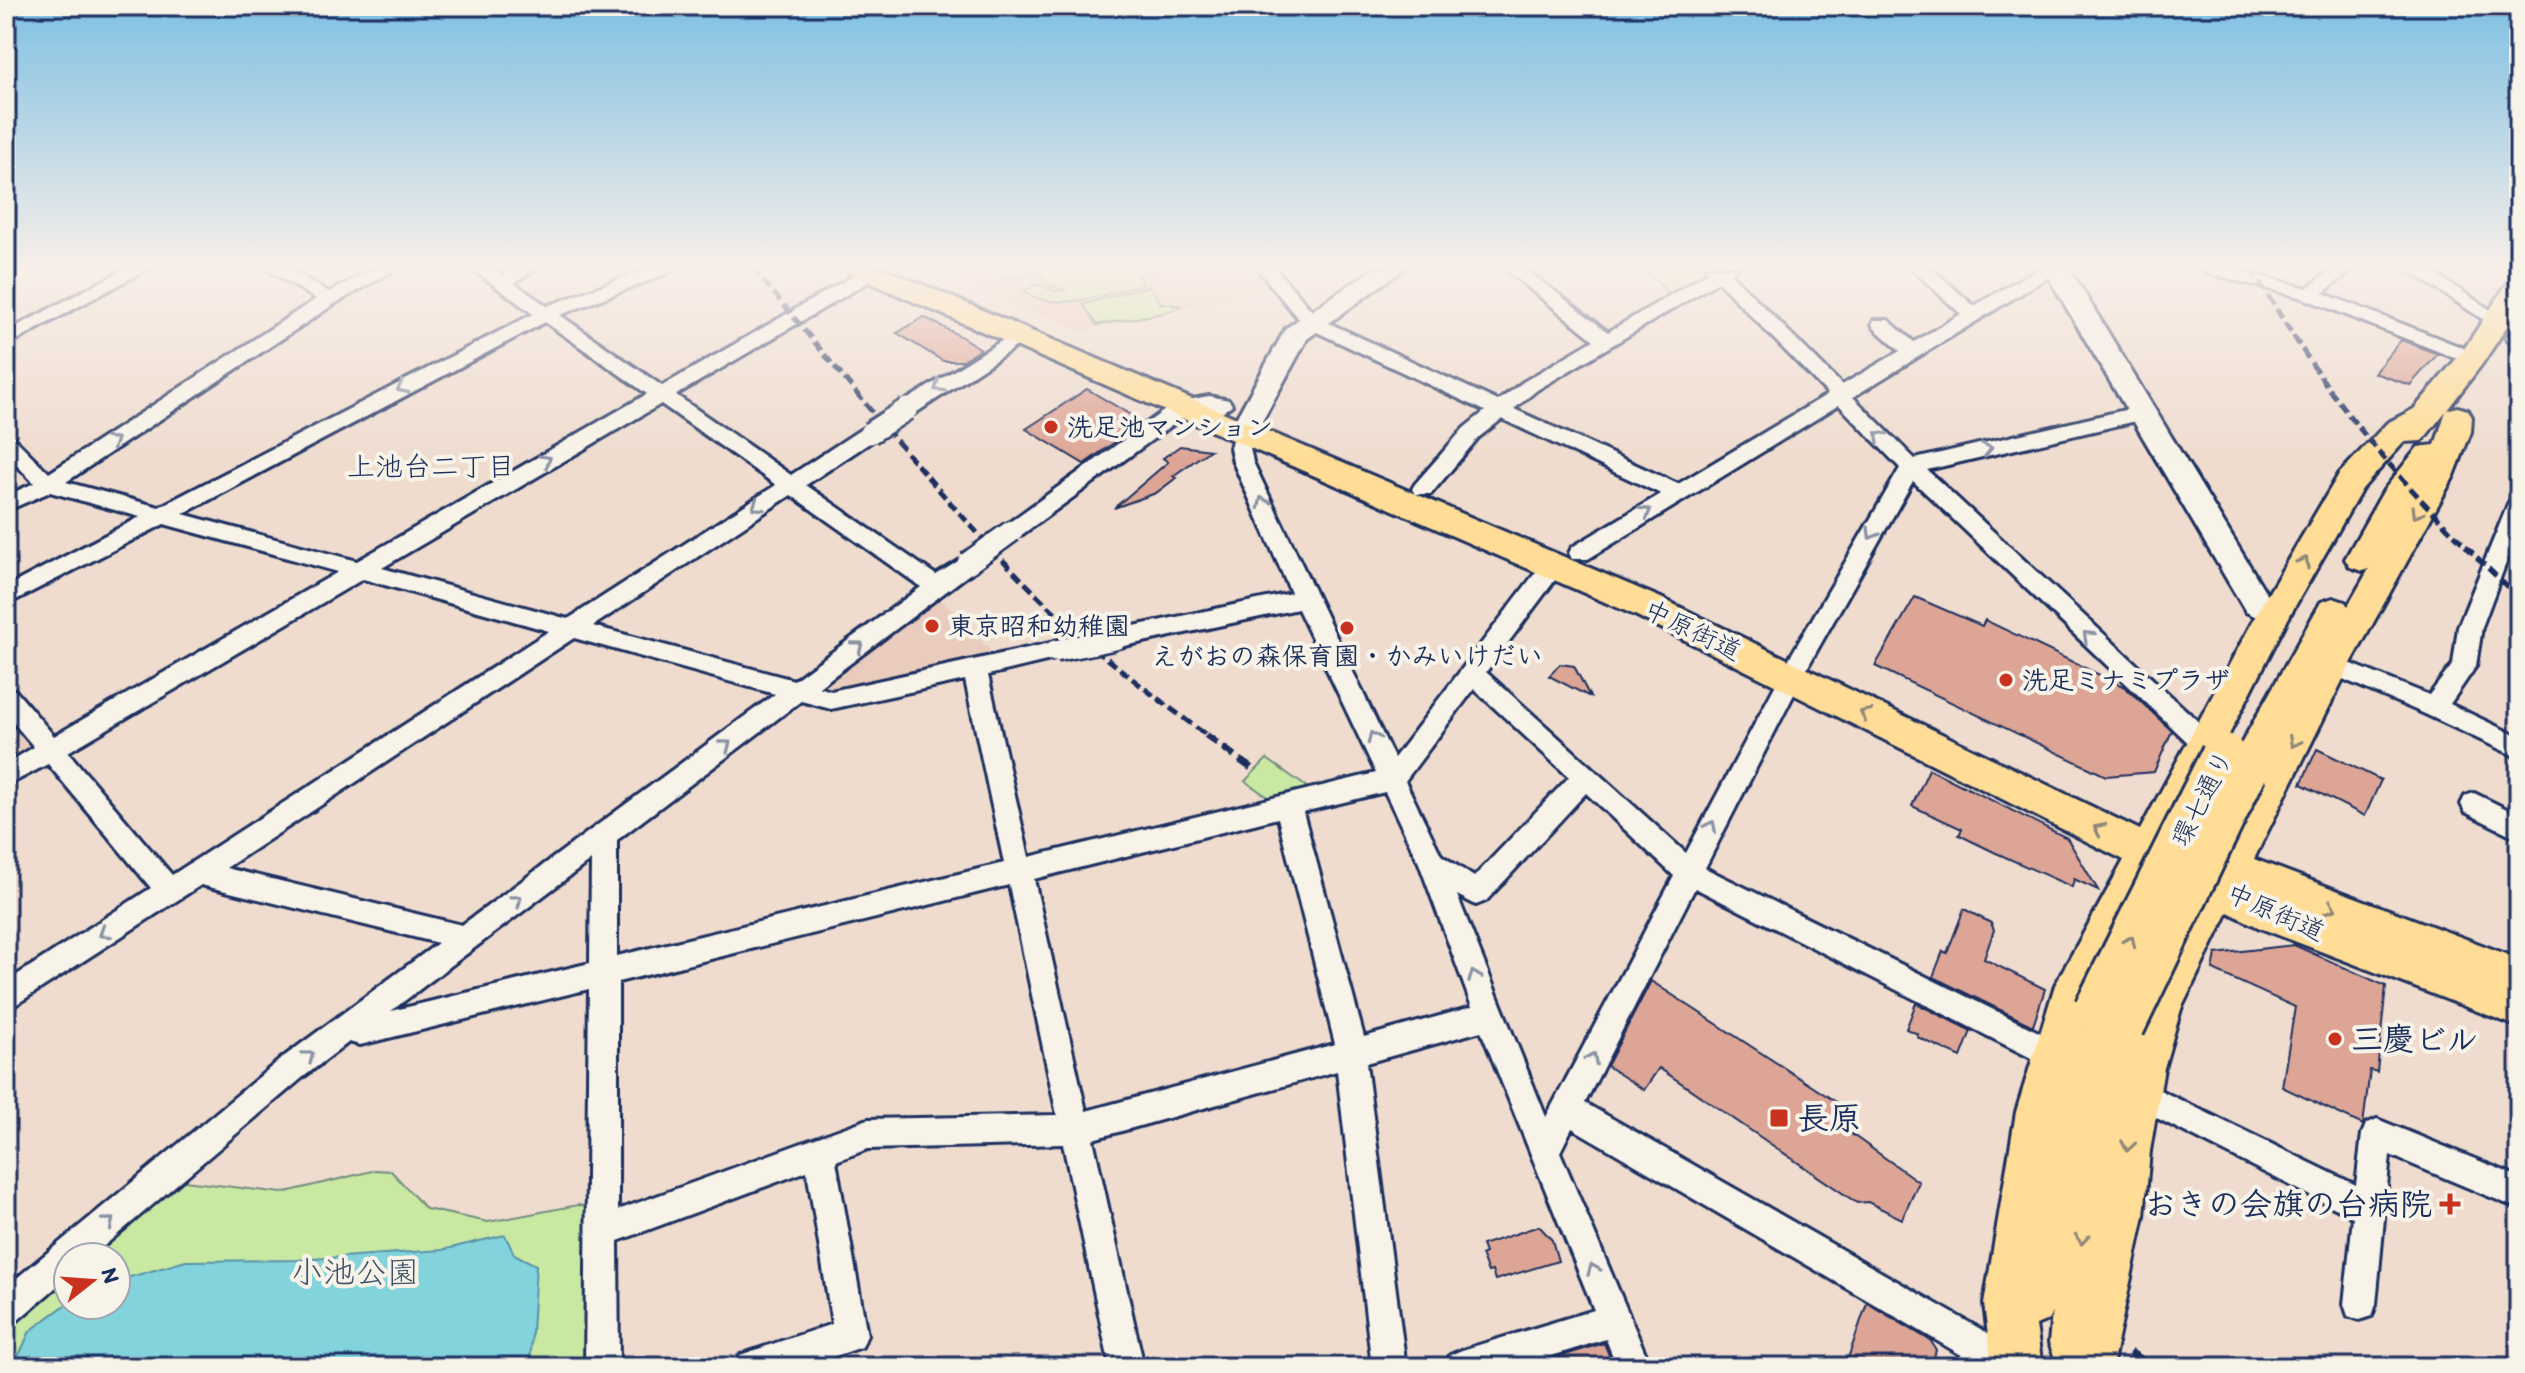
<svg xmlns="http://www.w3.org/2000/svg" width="2525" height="1373" font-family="Itim,'Klee One',sans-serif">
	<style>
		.built { fill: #eaccbe }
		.green { fill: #c9e9a2; stroke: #728c80; stroke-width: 2; fill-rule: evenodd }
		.water { fill: #82d3db; stroke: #5991a9; stroke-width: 2 }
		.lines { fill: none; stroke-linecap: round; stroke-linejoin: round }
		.stream { stroke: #5991a9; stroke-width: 5 }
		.building { fill: #dda596; stroke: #1b2f5e; stroke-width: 2 }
		.street-casing { stroke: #1b2f5e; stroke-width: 6 }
		.secondary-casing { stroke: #1b2f5e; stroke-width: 6 }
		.primary-casing { stroke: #1b2f5e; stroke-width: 6 }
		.street { fill: #f7f3e8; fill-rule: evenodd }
		.secondary { fill: #f7f3e8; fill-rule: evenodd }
		.primary { fill: #ffdd96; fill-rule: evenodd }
		.rail-far1 { stroke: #1b2f5e; stroke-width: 5; stroke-dasharray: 11 5; stroke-linecap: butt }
		.rail { stroke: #1b2f5e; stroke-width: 7; stroke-dasharray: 14 7; stroke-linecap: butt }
		.street-bridge-casing { stroke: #1b2f5e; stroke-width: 26; stroke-linecap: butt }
		.primary-bridge-casing { stroke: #1b2f5e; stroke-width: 49; stroke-linecap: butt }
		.street-bridge { stroke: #f7f3e8; stroke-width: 21 }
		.primary-bridge { stroke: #ffdd96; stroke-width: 43 }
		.oneway { stroke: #8991a3 }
		.oneway2 { stroke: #8d867a }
		.poi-dot { fill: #c8321e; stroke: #f7f3e8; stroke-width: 3 }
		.labels { text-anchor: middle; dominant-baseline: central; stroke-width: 8; stroke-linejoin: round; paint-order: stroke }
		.poi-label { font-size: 26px; font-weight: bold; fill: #1b2f5e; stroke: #f7f3e8; text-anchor: start }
		.street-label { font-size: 26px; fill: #1b2f5e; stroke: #f7f3e8 }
		.neighbourhood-label { font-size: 28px; fill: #1b2f5e; stroke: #f7f3e8 }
		.near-poi-label { font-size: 32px; font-weight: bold; fill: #1b2f5e; stroke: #f7f3e8; text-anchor: start }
		.near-park-label { font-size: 32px; fill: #3e546c; stroke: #f7f3e8 }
	</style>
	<rect width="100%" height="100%" fill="#efdccf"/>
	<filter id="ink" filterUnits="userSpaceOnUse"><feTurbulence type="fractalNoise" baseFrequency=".0125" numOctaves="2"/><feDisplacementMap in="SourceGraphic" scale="16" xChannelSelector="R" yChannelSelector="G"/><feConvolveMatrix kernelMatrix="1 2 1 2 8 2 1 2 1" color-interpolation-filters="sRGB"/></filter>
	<g filter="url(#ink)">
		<g class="built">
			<path d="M926,268H1259L1275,287L1081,331Z"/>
			<path d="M938,596L996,656L829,693L815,689Z"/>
			<path d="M6,713L35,749L6,767Z"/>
		</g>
		<g class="green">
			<path d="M1001,268H1165L1138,276L1143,280L1141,285C1105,293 1057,315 1024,291L1036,284L1058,292L1065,290L1048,285L1036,269L1028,275L1004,280L997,272Z"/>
			<path d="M1642,268H1706L1708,271L1670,295Z"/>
			<path d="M1149,286L1161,303L1181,306C1163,317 1121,319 1097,325L1083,304Z"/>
			<path d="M1267,759L1311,790L1272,800L1245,781Z"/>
			<path d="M376,1170L391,1171L426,1209L488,1222L578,1205L592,1207L589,1367H6V1306L161,1178L282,1193ZM68,1257H116V1305H68Z"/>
		</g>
		<path class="water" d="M505,1235L514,1254L536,1265L530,1367H6V1362L20,1353L30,1331L68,1303V1305H116V1281L186,1261L298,1260L442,1250Z"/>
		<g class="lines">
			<path class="stream" d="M6,279L26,268"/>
		</g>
		<g class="building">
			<path d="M924,317L960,336L981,349L962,361H943L897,333Z"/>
			<path d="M2401,340L2438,354L2410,385L2374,373Z"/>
			<path d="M1087,389L1143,422L1084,464L1026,429Z"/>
			<path d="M1180,446L1210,450L1173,476L1176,478L1156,493L1114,508L1168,462L1163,458Z"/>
			<path d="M1915,597L1982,626L1985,620L2125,687L2172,731L2154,772L2106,776L1875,666Z"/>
			<path d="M1560,664L1574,666L1590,697L1549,676Z"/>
			<path d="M2317,749L2381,780L2365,816L2301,784Z"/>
			<path d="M1929,769L2067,838L2098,890L2074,879L2072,887L1994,852L1959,835L1962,829L1912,806Z"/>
			<path d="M1964,909L1991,923L1994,930L1984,959L2045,989L2033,1026L1933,977L1943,951L1947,953Z"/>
			<path d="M2294,945L2386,986L2377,1072L2370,1070L2363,1125L2282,1087L2295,1007L2213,970L2216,954Z"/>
			<path d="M1651,981L1850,1111V1133L1919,1182L1902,1219L1868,1202L1857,1203L1659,1068L1644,1090L1607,1066Z"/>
			<path d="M1916,1003L1971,1031L1961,1057L1917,1037L1918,1034L1906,1029Z"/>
			<path d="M1539,1226L1552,1240L1558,1261L1495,1280L1492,1271L1488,1272L1481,1255L1485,1253L1482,1245Z"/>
			<path d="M1867,1303L1931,1341L1936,1350L1931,1367H1845Z"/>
			<path d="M1604,1343L1614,1367H1534L1533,1365Z"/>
		</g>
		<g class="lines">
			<g class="street-casing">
				<g id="street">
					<path d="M6,268H22L6,276Z"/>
					<path d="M127,268H149L6,346V332Z"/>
					<path d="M265,268H287L329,292L376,268H398L336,303L66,482L159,507L533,314L471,268H492L502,275L515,268H537L514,283L547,306L649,268H674L671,272L560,315L662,386L865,269H877L880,273L877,277L676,395L791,475L863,428H877L880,433L877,438L806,485L936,575L968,555L976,557L979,563L976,569L819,687L831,691L1055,642L1063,645L1067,651L1063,657L988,675L1029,857L1376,773L1298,609L1115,648L1107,645L1103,639L1107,633L1115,630L1291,593L1233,462L1230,448L1235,428L1242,426L1252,433L1250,448L1253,462L1394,758L1545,560H1561L1564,566L1561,572L1486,672L1686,853L1793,652L1900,468L1839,405L1588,559H1572L1569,553L1572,547L1661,494L1502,419L1478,438L1431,494H1415L1412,489L1415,484L1464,428L1485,411L1304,326L1257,268H1275L1318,318L1498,401L1523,382L1594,340L1504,268H1524L1608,332L1709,272L1706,268H1737L1731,274L1842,385L1900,351L1874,328L1872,324L1874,320H1888L1914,342L1961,314L1911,268H1931L1974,306L2039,268H2065L2067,271L2064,275L2050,276L1853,397L1915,459L2142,406L2149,408L2152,413L2149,418L1927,470L2216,738L2219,745L2216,752L2207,755L2198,752L1913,481L1811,661L1705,868L2063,1044L2068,1054L2063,1064L2053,1068L2043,1064L1695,888L1585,1103L2026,1355L2031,1367H1982L1572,1128L1560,1152L1651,1367H1617L1606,1339L1516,1367H1445L1450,1355L1462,1350L1594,1310L1481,1031L1366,1063L1406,1367H1372L1337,1071L1093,1139L1144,1367H1110L1063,1144L868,1149L836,1161L867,1335L862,1347L803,1367H735L740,1355L832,1324L807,1171L618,1241L619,1367H585L589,989L360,1045L349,1042L302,1078L91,1257H68V1277L18,1320L6,1324V1287L282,1058L438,943L201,885L6,1011V982L151,888L48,764L6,786V764L34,747L6,714V688L15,690L54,736L338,572L164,524L6,605V587L140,517L50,492L6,511V496L34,483L6,454V435L13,437L49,473L316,299ZM1718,282L1828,394L1678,484L1514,409L1537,390ZM545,322L647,394L357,561L183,514ZM661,404L776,485L568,619L382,568ZM791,495L921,587L794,680L593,626ZM363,579L549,631L172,875L68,752ZM574,638L775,694L462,925L226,868ZM965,680L1004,863L617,956V840L801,701L831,709ZM1474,689L1569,777L1474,877L1441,855L1405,781ZM1385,792L1419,863L1472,1007L1364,1037L1303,812ZM1586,793L1674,876L1546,1117L1457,895L1476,905L1486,901ZM1278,818L1335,1044L1086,1111L1034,879ZM591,860L590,963L391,1011ZM1009,885L1057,1115L868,1119L618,1210V982Z"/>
					<path d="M2201,268H2230L2307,288L2334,268H2354L2323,293L2479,354L2482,358L2472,364L2465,362L2303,298L2204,272Z"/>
					<path d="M2405,268H2426L2506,320L2497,326L2490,324Z"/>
					<path d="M1019,330L1029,336L1026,340L914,414H900L897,409L900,404Z"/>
					<path d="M2515,331L2519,332V344L2508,341L2505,337Z"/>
					<path d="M1209,396L1229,400L1232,405L1222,412L1209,410L1189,413L1020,536H1004L1001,531L1004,526L1176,402Z"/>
					<path d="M2519,497V528L2482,627L2476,666L2450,704L2519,737V758L2425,714L2324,671L2320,665L2324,659L2332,656L2429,695L2453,664L2458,627L2508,504L2511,499Z"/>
					<path d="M2474,793L2519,815V839L2465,812L2461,804L2465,796Z"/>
					<path d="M2137,1079L2356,1185L2362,1134L2366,1124L2377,1119L2519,1177V1209L2390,1155L2376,1304L2372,1316L2360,1320L2348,1316L2344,1304L2353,1217L2127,1103L2122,1093L2127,1083Z"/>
				</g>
			</g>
			<g class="secondary-casing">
				<g id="secondary">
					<path d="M1375,268H1405L1307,339L1252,440L1242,443L1232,440L1228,433L1286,328Z"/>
					<path d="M2043,268H2069L2268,596L2286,604L2290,613L2286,622L2274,625L2246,612Z"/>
				</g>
			</g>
			<g class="primary-casing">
				<path id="primary" d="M846,268H883L1661,598L2140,830L2262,604L2339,474L2387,423L2414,409L2462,352L2509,281L2519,279V308L2482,364L2447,410L2457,407L2468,410L2472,417L2471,432L2454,476L2349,667L2254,859L2519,959V1027L2260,928L2228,912L2181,1009L2164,1068L2150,1151L2144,1216L2112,1367H2062L2063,1363L2056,1361L2049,1343L2052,1312L2048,1320L2036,1325L2042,1367H1992L1984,1304L2016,1112L2055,985L2124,860L1637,616L850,274ZM2446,411L2435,445L2418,447L2384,490L2345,559L2350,567L2362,571L2369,569L2348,606L2345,602L2333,598L2321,602L2232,760L2226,771L2232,782L2245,786L2253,784L2222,843L2182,827L2290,615L2362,489L2404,442L2422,441ZM2156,876L2195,895L2137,1011L2123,1006L2117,1008L2111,996L2095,990Z"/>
			</g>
			<use href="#street" class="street"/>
			<use href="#secondary" class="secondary"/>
			<use href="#primary" class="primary"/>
			<g class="rail-far1">
				<path d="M753,268C845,378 934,492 1036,594C1089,647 1148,692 1209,737"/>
				<path d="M2251,268C2285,323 2319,379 2360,429C2409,490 2463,545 2519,598"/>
			</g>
			<g class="rail">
				<path d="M1206,735L1251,768"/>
				<path d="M2130,1352L2154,1367"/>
			</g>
			<g class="street-bridge-casing">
				<g id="street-bridge">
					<path d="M870,433L907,409"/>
					<path d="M968,563L1012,531"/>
					<path d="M1055,651L1115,639"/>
				</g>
			</g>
			<g class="primary-bridge-casing">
				<g id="primary-bridge">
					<path d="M2096,1010L2223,755"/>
					<path d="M2123,1026L2245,771"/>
				</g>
			</g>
			<use href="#street-bridge" class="street-bridge"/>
			<use href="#primary-bridge" class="primary-bridge"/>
		</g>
		<defs><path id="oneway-chevron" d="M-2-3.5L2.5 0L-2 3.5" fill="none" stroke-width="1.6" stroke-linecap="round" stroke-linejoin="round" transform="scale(2)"/></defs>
		<g class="oneway">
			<use href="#oneway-chevron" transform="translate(939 387) rotate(147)"/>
			<use href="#oneway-chevron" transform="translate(402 388) rotate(152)"/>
			<use href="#oneway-chevron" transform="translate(1880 436) rotate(-136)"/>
			<use href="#oneway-chevron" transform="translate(113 441) rotate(-34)"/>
			<use href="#oneway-chevron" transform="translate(1987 449) rotate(-13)"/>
			<use href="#oneway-chevron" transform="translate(546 460) rotate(-30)"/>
			<use href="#oneway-chevron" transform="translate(1263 502) rotate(-114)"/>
			<use href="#oneway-chevron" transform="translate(757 506) rotate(147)"/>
			<use href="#oneway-chevron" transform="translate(1646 512) rotate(-32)"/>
			<use href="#oneway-chevron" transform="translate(1872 534) rotate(120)"/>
			<use href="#oneway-chevron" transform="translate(2088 636) rotate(-136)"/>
			<use href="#oneway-chevron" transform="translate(858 646) rotate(-37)"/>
			<use href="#oneway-chevron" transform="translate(1373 737) rotate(-115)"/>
			<use href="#oneway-chevron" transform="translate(726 745) rotate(-37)"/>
			<use href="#oneway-chevron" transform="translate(1711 826) rotate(-63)"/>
			<use href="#oneway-chevron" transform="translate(517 900) rotate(-37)"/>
			<use href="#oneway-chevron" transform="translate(104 933) rotate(147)"/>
			<use href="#oneway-chevron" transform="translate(1474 976) rotate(-111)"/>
			<use href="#oneway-chevron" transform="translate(309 1056) rotate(-37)"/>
			<use href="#oneway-chevron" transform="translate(1592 1058) rotate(-63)"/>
			<use href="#oneway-chevron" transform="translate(109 1222) rotate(-40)"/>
			<use href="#oneway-chevron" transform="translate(1593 1269) rotate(-112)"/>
		</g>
		<g class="oneway2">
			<use href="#oneway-chevron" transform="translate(2417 513) rotate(121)"/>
			<use href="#oneway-chevron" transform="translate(2304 562) rotate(-60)"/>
			<use href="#oneway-chevron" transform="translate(1865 714) rotate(-154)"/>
			<use href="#oneway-chevron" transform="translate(2294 742) rotate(117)"/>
			<use href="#oneway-chevron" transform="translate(2099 829) rotate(-154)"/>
			<use href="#oneway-chevron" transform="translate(2331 908) rotate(21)"/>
			<use href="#oneway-chevron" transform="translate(2130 941) rotate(-64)"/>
			<use href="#oneway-chevron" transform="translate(2128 1146) rotate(99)"/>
			<use href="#oneway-chevron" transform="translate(2082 1239) rotate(95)"/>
		</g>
	</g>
	<linearGradient id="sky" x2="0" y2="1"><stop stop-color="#7fc0e3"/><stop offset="0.58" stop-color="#f8efe9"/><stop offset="1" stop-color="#f8efe9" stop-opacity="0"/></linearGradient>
	<rect width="2525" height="460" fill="url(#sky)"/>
	<g class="poi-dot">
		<circle cx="1051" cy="427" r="8"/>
		<circle cx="932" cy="626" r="8"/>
		<circle cx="1347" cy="628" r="8"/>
		<circle cx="2006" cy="680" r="8"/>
		<circle cx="2335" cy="1039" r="8"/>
		<rect x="1769" y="1108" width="20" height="20" rx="4"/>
		<path d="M2446 1192h8v8h8v8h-8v8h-8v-8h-8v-8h8z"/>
	</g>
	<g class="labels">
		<g class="poi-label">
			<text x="1067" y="427">洗足池マンション</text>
			<text x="948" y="626">東京昭和幼稚園</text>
			<text x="1347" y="656" text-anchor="middle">えがおの森保育園・かみいけだい</text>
			<text x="2022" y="680">洗足ミナミプラザ</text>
		</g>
		<g class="street-label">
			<text transform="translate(1693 630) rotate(26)">中原街道</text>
			<text transform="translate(2202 798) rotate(-63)">環七通り</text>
			<text transform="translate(2276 912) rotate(24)">中原街道</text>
		</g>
		<g class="neighbourhood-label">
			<text x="431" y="466">上池台二丁目</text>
		</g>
		<g class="near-poi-label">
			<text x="2351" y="1039">三慶ビル</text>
			<text x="1797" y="1118">長原</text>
			<text x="2432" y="1204" text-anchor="end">おきの会旗の台病院</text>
		</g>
		<g class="near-park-label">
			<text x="355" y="1272">小池公園</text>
		</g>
	</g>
	<rect width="2525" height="1373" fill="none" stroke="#f7f3e8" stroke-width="32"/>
	<rect x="16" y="16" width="2493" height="1341" fill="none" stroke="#1b2f5e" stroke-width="3" filter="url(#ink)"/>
	<g transform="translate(92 1281) rotate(73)"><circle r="38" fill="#f7f3e8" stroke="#9fa5b1" stroke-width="2"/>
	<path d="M0-6L14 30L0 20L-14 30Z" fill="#c8321e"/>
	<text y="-12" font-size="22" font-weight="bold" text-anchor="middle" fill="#1b2f5e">N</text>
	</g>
</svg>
